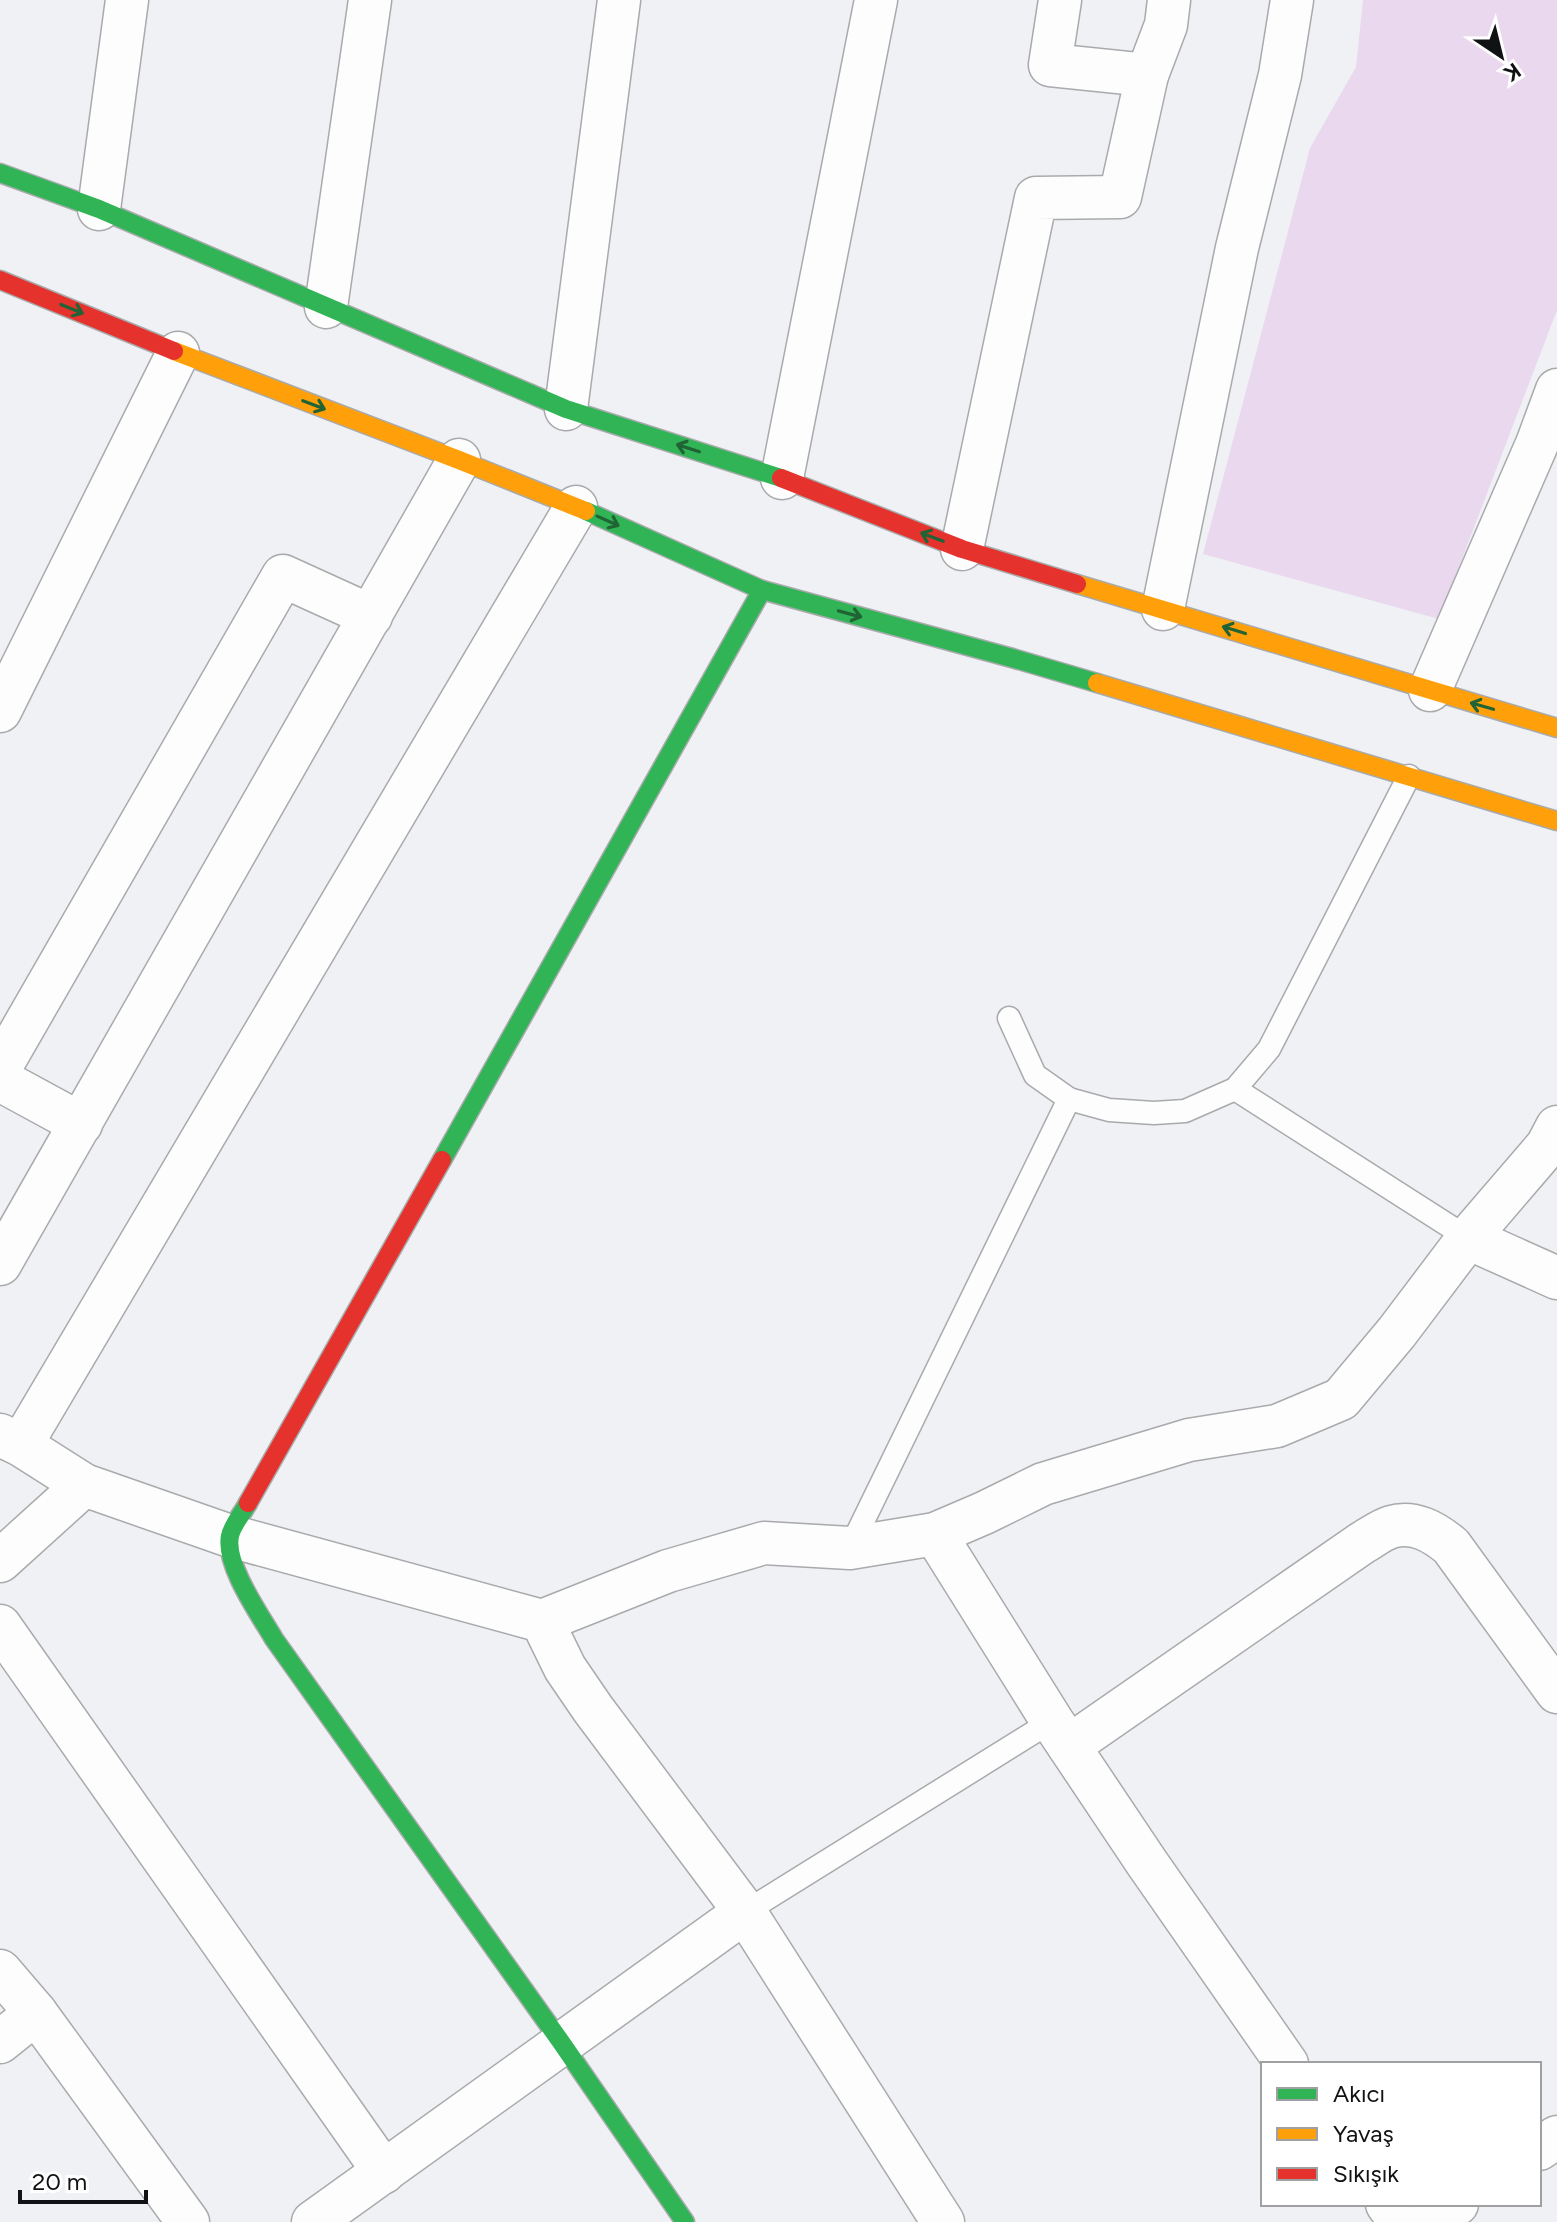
<svg xmlns="http://www.w3.org/2000/svg" width="1557" height="2222" font-family="Figtree,sans-serif">
	<style>
		.green { fill: #ead8ee }
		.lines { fill: none; stroke-linecap: round; stroke-linejoin: round }
		.lane-casing { stroke: #a8aaac; stroke-width: 25 }
		.street-casing { stroke: #a8aaac; stroke-width: 45 }
		.fast-casing { stroke: #a8aaac; stroke-width: 21 }
		.slow-casing { stroke: #a8aaac; stroke-width: 21 }
		.jam-casing { stroke: #a8aaac; stroke-width: 21 }
		.lane { stroke: #fdfdfd; stroke-width: 22 }
		.street { stroke: #fdfdfd; stroke-width: 42 }
		.fast { stroke: #30b455; stroke-width: 18 }
		.slow { stroke: #ff9f0a; stroke-width: 18 }
		.jam { stroke: #e5322d; stroke-width: 18 }
		.oneway { stroke: #206334 }
	</style>
	<rect width="100%" height="100%" fill="#eff1f4"/>
	<path class="green" d="M1363,0H1557V310L1439,619L1203,554L1310,148L1356,67Z"/>
	<g class="lines">
		<g class="lane-casing">
			<g id="lane">
				<path d="M1009,1018L1035,1075L1069,1099L1109,1110L1154,1113L1185,1111L1235,1089L1269,1049L1409,776"/>
				<path d="M1235,1089L1468,1238"/>
				<path d="M850,1548L1069,1099"/>
				<path d="M745,1912L1052,1721"/>
			</g>
		</g>
		<g class="street-casing">
			<g id="street">
				<path d="M1147,75L1166,25L1169,0"/>
				<path d="M99,209L127,0"/>
				<path d="M326,307L370,0"/>
				<path d="M566,409L619,0"/>
				<path d="M782,478L876,0"/>
				<path d="M962,549L1036,198L1120,197L1147,75L1050,65L1060,0"/>
				<path d="M1163,609L1237,248L1280,75L1292,0"/>
				<path d="M1430,690L1537,444L1557,390"/>
				<path d="M0,711L178,353"/>
				<path d="M0,1068L283,576L371,616"/>
				<path d="M0,1080L81,1124"/>
				<path d="M1468,1238L1557,1278"/>
				<path d="M0,1264L459,460"/>
				<path d="M0,1435L21,1445L84,1485L230,1536L542,1621L565,1668L593,1709L745,1912L943,2222"/>
				<path d="M21,1445L576,507"/>
				<path d="M935,1534L1052,1721L1147,1863L1287,2064"/>
				<path d="M0,1561L84,1485"/>
				<path d="M542,1621L668,1571L764,1543L850,1548L935,1534L984,1513L1043,1484L1189,1440L1277,1426L1341,1399L1397,1332L1468,1238L1547,1146L1557,1127"/>
				<path d="M0,1626L384,2172"/>
				<path d="M1069,1746L1362,1543C1371,1538 1381,1530 1391,1527C1414,1520 1434,1532 1451,1546L1557,1692"/>
				<path d="M0,1971L36,2013L188,2222"/>
				<path d="M0,2042L36,2013"/>
				<path d="M1539,2149L1557,2137"/>
				<path d="M1387,2204L1400,2222"/>
				<path d="M313,2222L745,1912"/>
				<path d="M1430,2222L1457,2204"/>
			</g>
		</g>
		<g class="fast-casing">
			<g id="fast">
				<path d="M0,173L99,209L566,409L781,478"/>
				<path d="M586,511L762,590L1012,658L1097,683"/>
				<path d="M442,1160L762,590"/>
				<path d="M248,1503C243,1513 232,1525 230,1536C224,1564 260,1615 274,1639L561,2042L685,2222"/>
			</g>
		</g>
		<g class="slow-casing">
			<g id="slow">
				<path d="M174,351L459,460L586,511"/>
				<path d="M1077,584L1557,728"/>
				<path d="M1097,683L1557,821"/>
			</g>
		</g>
		<g class="jam-casing">
			<g id="jam">
				<path d="M0,280L174,351"/>
				<path d="M781,478L962,549L1077,584"/>
				<path d="M248,1503L442,1160"/>
			</g>
		</g>
		<use href="#lane" class="lane"/>
		<use href="#street" class="street"/>
		<use href="#fast" class="fast"/>
		<use href="#slow" class="slow"/>
		<use href="#jam" class="jam"/>
	</g>
	<defs><path id="oneway-shaft" d="M-6 0H5M1.5-3L5.5 0L1.5 3" fill="none" stroke-width="1.6" stroke-linecap="round" stroke-linejoin="round" transform="scale(2)"/></defs>
	<g class="oneway">
		<use href="#oneway-shaft" transform="translate(72 309) rotate(22)"/>
		<use href="#oneway-shaft" transform="translate(314 405) rotate(21)"/>
		<use href="#oneway-shaft" transform="translate(688 448) rotate(-162)"/>
		<use href="#oneway-shaft" transform="translate(608 521) rotate(24)"/>
		<use href="#oneway-shaft" transform="translate(932 537) rotate(-159)"/>
		<use href="#oneway-shaft" transform="translate(850 614) rotate(15)"/>
		<use href="#oneway-shaft" transform="translate(1234 630) rotate(-163)"/>
		<use href="#oneway-shaft" transform="translate(1482 706) rotate(-164)"/>
	</g>
	<rect x="1261" y="2062" width="280" height="144" fill="#ffffff" stroke="#9fa0a1" stroke-width="2"/>
	<rect x="1277" y="2088" width="40" height="12" fill="#30b455" stroke="#9fa0a1" stroke-width="2"/>
	<text x="1333" y="2102" font-size="24" fill="#101214">Akıcı</text>
	<rect x="1277" y="2128" width="40" height="12" fill="#ff9f0a" stroke="#9fa0a1" stroke-width="2"/>
	<text x="1333" y="2142" font-size="24" fill="#101214">Yavaş</text>
	<rect x="1277" y="2168" width="40" height="12" fill="#e5322d" stroke="#9fa0a1" stroke-width="2"/>
	<text x="1333" y="2182" font-size="24" fill="#101214">Sıkışık</text>
	<g transform="translate(1501 56) rotate(145)" stroke="#ffffff" stroke-width="6" paint-order="stroke">
	<path d="M0-6L14 30L0 20L-14 30Z" fill="#101214"/>
	<text y="-12" font-size="22" font-weight="bold" text-anchor="middle" fill="#101214">K</text>
	</g>
	<path d="M20 2190v12h126v-12" fill="none" stroke="#101214" stroke-width="4"/>
	<text x="32" y="2190" font-size="24" fill="#101214" stroke="#ffffff" stroke-width="6" paint-order="stroke">20 m</text>
</svg>
